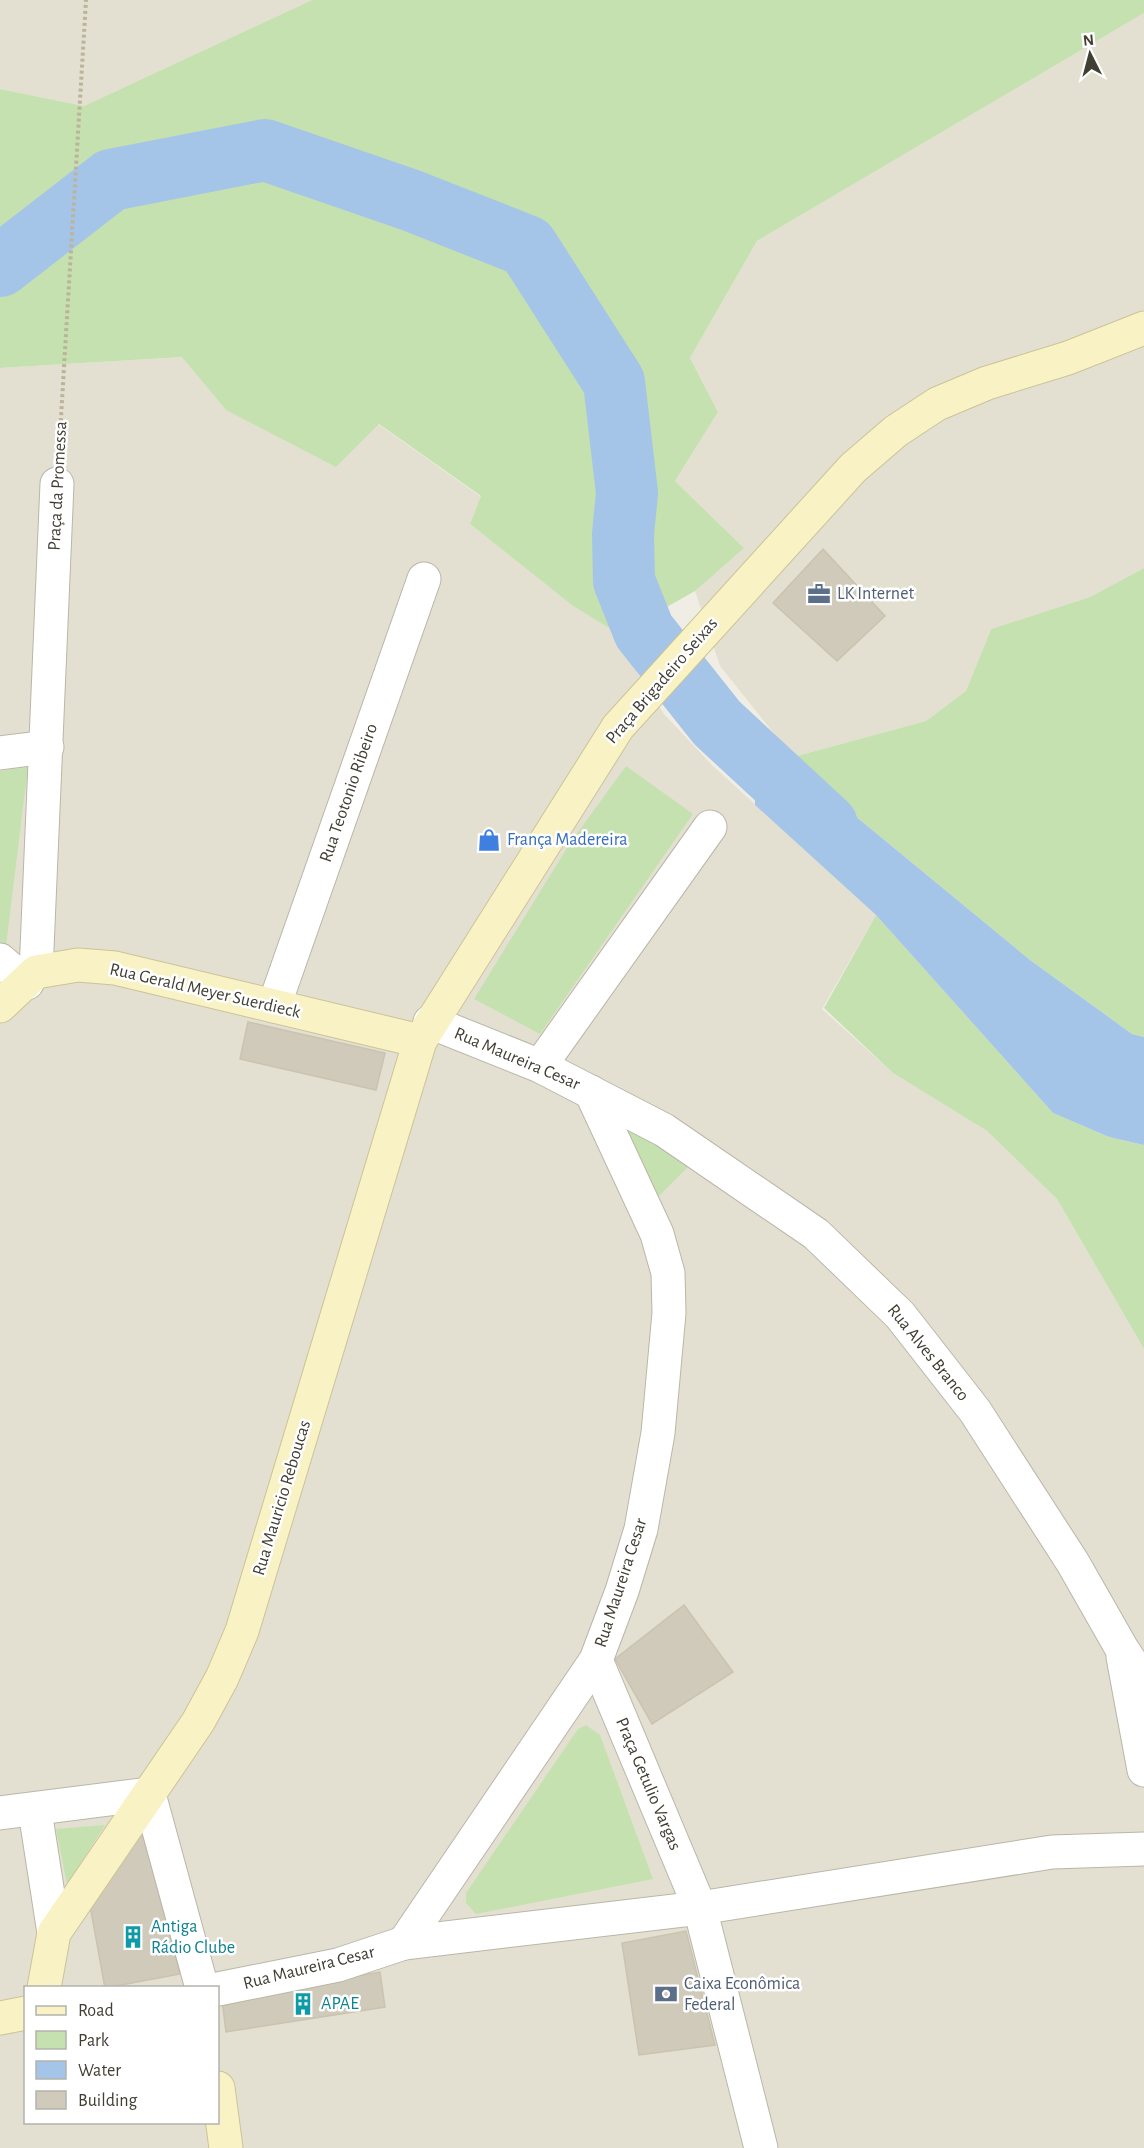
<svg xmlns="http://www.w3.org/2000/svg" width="1144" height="2148" font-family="'Alegreya Sans',sans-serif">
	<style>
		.residential { fill: #e3e0d2; fill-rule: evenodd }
		.green { fill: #c5e1b0 }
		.water { fill: #a5c5e8 }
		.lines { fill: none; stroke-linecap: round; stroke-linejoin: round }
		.river { stroke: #a5c5e8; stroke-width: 62 }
		.building { fill: #d0caba; stroke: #cac3ae; stroke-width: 1.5 }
		.street-casing { stroke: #bab6a8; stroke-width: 35 }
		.secondary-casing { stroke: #ccc397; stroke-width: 35 }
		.path { stroke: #bbb39a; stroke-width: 4; stroke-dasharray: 3 3; stroke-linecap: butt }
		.street { stroke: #fff; stroke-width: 33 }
		.secondary { stroke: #f9f2c5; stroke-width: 33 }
		.labels { text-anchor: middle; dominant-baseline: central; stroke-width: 5; stroke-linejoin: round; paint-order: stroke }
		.street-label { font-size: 18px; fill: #413e34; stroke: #fff }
		.service-label { font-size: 18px; fill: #4e5e75; stroke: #fff; text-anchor: start }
		.shop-label { font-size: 18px; fill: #366cbe; stroke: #fff; text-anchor: start }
		.culture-label { font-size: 18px; fill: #0d838f; stroke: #fff; text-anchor: start }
	</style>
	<rect width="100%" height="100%" fill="#f0eee4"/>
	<g class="residential">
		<path d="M0,0H312L84,106L0,89Z"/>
		<path d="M1144,13V568L1090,597L991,629L966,691L926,721L786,759L776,736L720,666L695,591L743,547L675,481L718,412L690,358L757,241Z"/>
		<path d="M183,357L226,410L378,424L481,497L470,524L573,606L619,634L630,661L664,714L712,765L876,915L822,1009L893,1073L987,1131L1057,1199L1144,1349V2148H0V368ZM26,1988H218V2122H26Z"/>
	</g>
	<g class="green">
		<path d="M312,0H1144V13L757,241L690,358L718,412L675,481L744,548L695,591L619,634L573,606L470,524L481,496L379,424L336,467L226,410L182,357L0,368V89L84,106Z"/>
		<path d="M1144,568V1037L1132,1034L1030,960L786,759L926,721L966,691L991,629L1090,597Z"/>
		<path d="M626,766L693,814L540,1034L474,999L570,843Z"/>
		<path d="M28,767L6,946L0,942V771Z"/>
		<path d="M876,915L1053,1113L1109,1137L1144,1145V1349L1057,1199L987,1131L893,1073L824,1008Z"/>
		<path d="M633,1123L693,1162L659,1196L621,1135Z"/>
		<path d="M586,1725L600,1735L653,1879L476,1914L466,1903V1893L578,1729Z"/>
		<path d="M105,1825L67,1884L56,1829Z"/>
	</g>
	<path class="water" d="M786,759L1030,960L1132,1034L1144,1037V1145L1109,1137L1053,1113L876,915L755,805C754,775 759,770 786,759Z"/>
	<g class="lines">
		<path class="river" d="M0,266L111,180L265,150L410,200L527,246L614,382L627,493L623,534L624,581L644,631L717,723L827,825"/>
	</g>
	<g class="building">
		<path d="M823,549L885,616L837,661L773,603Z"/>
		<path d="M248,1022L385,1053L376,1090L240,1059Z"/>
		<path d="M684,1605L733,1672L652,1724L615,1659Z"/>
		<path d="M140,1836L144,1838L180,1974L105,1988L89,1900Z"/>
		<path d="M686,1931L715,2045L639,2055L622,1943Z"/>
		<path d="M380,1972L385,2007L226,2032L222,2000Z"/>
	</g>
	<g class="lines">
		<g class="street-casing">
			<g id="street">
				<path d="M0,753L47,747"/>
				<path d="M0,960L27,983"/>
				<path d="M36,972L57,484"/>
				<path d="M274,1006L424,579"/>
				<path d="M430,1022L540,1066L664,1130L816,1234L900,1315L975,1411L1073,1563L1122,1649L1144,1682"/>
				<path d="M540,1066L710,827"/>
				<path d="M1123,1657L1144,1770"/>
				<path d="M596,1660L700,1908L761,2148"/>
				<path d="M35,1811L54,1933"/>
				<path d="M0,1813L149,1794L202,1988"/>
				<path d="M404,1943L700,1908L1052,1852L1144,1849"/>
				<path d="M218,1989L338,1965L404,1943L596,1660L622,1591L641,1529L658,1433L669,1313L668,1273L657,1234L591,1092"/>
			</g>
		</g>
		<g class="secondary-casing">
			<g id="secondary">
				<path d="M0,1006L36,972L78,965L115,968L420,1041"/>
				<path d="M44,1988L54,1933L198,1722L222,1678L242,1631L420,1041L618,727L853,468L896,431L937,404L987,383L1068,358L1144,328"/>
				<path d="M0,2018L26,2013"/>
				<path d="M218,2088L226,2148"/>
			</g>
		</g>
		<path class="path" d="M59,451L86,0"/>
		<use href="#street" class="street"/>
		<use href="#secondary" class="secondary"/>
	</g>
	<defs>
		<g id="office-bare" transform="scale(1.8)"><path d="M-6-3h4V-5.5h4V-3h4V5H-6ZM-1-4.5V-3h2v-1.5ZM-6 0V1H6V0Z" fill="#5c6f8a" stroke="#fff" stroke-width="2.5" paint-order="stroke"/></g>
		<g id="shop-bare" transform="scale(1.8)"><path d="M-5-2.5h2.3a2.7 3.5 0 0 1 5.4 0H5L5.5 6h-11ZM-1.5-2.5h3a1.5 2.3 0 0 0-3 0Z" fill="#3f7fe0" stroke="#fff" stroke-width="2.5" paint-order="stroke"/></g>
		<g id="building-bare" transform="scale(1.8)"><path d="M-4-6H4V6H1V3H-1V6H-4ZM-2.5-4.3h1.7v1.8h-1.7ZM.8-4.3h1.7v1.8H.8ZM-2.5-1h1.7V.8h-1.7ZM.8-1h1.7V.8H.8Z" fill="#0f9aa8" stroke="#fff" stroke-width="2.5" paint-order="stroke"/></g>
		<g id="bank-bare" transform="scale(1.8)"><path d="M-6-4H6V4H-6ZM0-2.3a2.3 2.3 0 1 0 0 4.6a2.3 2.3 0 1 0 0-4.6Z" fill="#5c6f8a" stroke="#fff" stroke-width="2.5" paint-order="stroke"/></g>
	</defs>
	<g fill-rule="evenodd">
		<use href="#office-bare" x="819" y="594"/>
		<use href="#shop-bare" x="489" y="840"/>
		<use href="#building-bare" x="133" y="1937"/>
		<use href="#bank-bare" x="666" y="1994"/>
		<use href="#building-bare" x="303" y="2004"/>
	</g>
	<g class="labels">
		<g class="street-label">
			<text transform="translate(58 486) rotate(-87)">Praça da Promessa</text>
			<text transform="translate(662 681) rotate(-49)">Praça Brigadeiro Seixas</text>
			<text transform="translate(349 793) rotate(-71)">Rua Teotonio Ribeiro</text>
			<text transform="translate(205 991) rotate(13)">Rua Gerald Meyer Suerdieck</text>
			<text transform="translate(517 1059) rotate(23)">Rua Maureira Cesar</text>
			<text transform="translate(928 1353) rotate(51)">Rua Alves Branco</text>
			<text transform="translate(282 1498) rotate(-73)">Rua Mauricio Reboucas</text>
			<text transform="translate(621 1583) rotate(-72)">Rua Maureira Cesar</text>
			<text transform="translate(648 1784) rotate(67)">Praça Getulio Vargas</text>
			<text transform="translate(309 1968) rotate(-14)">Rua Maureira Cesar</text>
		</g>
		<g class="service-label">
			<text x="837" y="594">LK Internet</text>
			<text x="684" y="1984">Caixa Econômica<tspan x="684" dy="21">Federal</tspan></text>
		</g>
		<g class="shop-label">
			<text x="507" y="840">França Madereira</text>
		</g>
		<g class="culture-label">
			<text x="151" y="1927">Antiga<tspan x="151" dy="21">Rádio Clube</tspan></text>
			<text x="321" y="2004">APAE</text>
		</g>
	</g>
	<rect x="24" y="1986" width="195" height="138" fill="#ffffff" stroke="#b3b2ae" stroke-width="1.5"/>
	<rect x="36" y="2006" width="30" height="9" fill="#f9f2c5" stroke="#b3b2ae" stroke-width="1.5"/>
	<text x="78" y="2016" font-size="18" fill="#413e34">Road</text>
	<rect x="36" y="2031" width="30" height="18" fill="#c5e1b0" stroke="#b3b2ae" stroke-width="1.5"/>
	<text x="78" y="2046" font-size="18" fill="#413e34">Park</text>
	<rect x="36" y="2061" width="30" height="18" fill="#a5c5e8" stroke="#b3b2ae" stroke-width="1.5"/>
	<text x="78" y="2076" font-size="18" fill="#413e34">Water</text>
	<rect x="36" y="2091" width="30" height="18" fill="#d0caba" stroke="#b3b2ae" stroke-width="1.5"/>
	<text x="78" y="2106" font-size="18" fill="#413e34">Building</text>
	<g transform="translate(1090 54) rotate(354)" stroke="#ffffff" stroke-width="4.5" paint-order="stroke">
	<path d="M0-4.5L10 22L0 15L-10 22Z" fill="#413e34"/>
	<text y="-9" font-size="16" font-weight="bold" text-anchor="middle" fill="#413e34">N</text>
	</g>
</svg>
